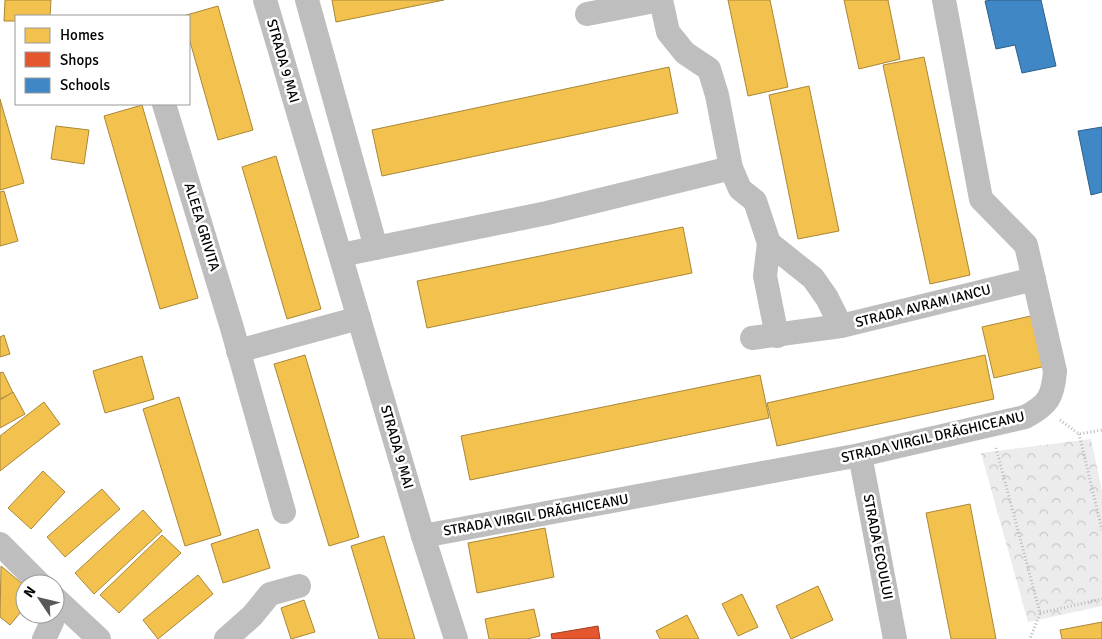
<svg xmlns="http://www.w3.org/2000/svg" width="1102" height="639" font-family="Signika,sans-serif">
	<style>
		.park { fill: url(#park-crowns) }
		.homes { fill: #f2c14e; stroke: #a98737 }
		.shops { fill: #e4572e; stroke: #a03d20 }
		.schools { fill: #3f88c5; stroke: #2c5f8a }
		.lines { fill: none; stroke-linecap: round; stroke-linejoin: round }
		.path { stroke: #b9b9b9; stroke-width: 3; stroke-dasharray: 1 2.5; stroke-linecap: butt }
		.minor { stroke: #bebebe; stroke-width: 24 }
		.labels { text-anchor: middle; dominant-baseline: central; stroke-width: 5; stroke-linejoin: round; paint-order: stroke }
		.street-label { font-size: 14px; fill: #000; stroke: #fff }
	</style>
	<defs>
		<pattern id="park-crowns" width="20" height="18" patternUnits="userSpaceOnUse" patternTransform="scale(1.25)"><rect width="20" height="18" fill="#ececec"/><path d="M2 6a3 3 0 1 1 6 0M12 15a3 3 0 1 1 6 0" fill="none" stroke="#c9c9c9"/></pattern>
	</defs>
	<rect width="100%" height="100%" fill="#fff"/>
	<path class="park" d="M1091,439L1102,491V606L1028,622L981,453Z"/>
	<g class="homes">
		<path d="M5,0H51L50,16H16V21H4Z"/>
		<path d="M332,0H444L336,22Z"/>
		<path d="M728,0H770L788,87L748,96Z"/>
		<path d="M844,0H888L900,59L859,69Z"/>
		<path d="M218,6L253,130L218,140L189,38V16H183Z"/>
		<path d="M924,57L970,275L930,284L883,65Z"/>
		<path d="M669,67L678,113L382,176L372,130Z"/>
		<path d="M809,86L839,231L798,239L769,95Z"/>
		<path d="M0,99L24,183L0,190Z"/>
		<path d="M142,105L198,298L160,309L104,116Z"/>
		<path d="M56,126L89,130L84,164L51,159Z"/>
		<path d="M276,156L321,309L287,319L242,167Z"/>
		<path d="M4,191L18,241L0,246V192Z"/>
		<path d="M683,227L692,273L427,328L417,281Z"/>
		<path d="M1035,315L1046,366L994,378L982,327Z"/>
		<path d="M4,335L10,354L0,357V337Z"/>
		<path d="M305,355L359,537L329,546L274,364Z"/>
		<path d="M985,355L994,399L777,446L767,403Z"/>
		<path d="M142,356L154,399L105,413L93,371Z"/>
		<path d="M3,372L13,393L0,399V373Z"/>
		<path d="M760,375L769,418L470,480L461,436Z"/>
		<path d="M13,392L25,414L0,428V400Z"/>
		<path d="M179,397L221,535L185,546L143,409Z"/>
		<path d="M44,402L60,424L0,471V436Z"/>
		<path d="M43,471L65,492L31,529L8,508Z"/>
		<path d="M102,489L120,509L65,557L47,537Z"/>
		<path d="M970,504L996,639H951L926,513Z"/>
		<path d="M143,510L162,531L94,594L75,573Z"/>
		<path d="M545,528L554,577L477,593L468,543Z"/>
		<path d="M258,529L270,568L223,583L211,544Z"/>
		<path d="M162,535L181,553L119,613L100,595Z"/>
		<path d="M384,536L415,639H379L351,546Z"/>
		<path d="M1,566L25,586V607L10,625L0,617Z"/>
		<path d="M198,575L213,594L158,639L143,620Z"/>
		<path d="M818,586L833,620L791,639L776,606Z"/>
		<path d="M742,594L758,627L738,636L722,604Z"/>
		<path d="M304,600L315,632L291,639L281,608Z"/>
		<path d="M534,609L540,636L527,639H489L485,619Z"/>
		<path d="M687,615L699,639H660L656,631Z"/>
		<path d="M1102,622V639H1062L1060,630Z"/>
	</g>
	<path class="shops" d="M598,626L600,639H552L551,634Z"/>
	<g class="schools">
		<path d="M992,0H1041L1056,66L1022,73L1015,45L996,49L985,1Z"/>
		<path d="M1102,127V192L1091,195L1078,131Z"/>
	</g>
	<g class="lines">
		<g class="path">
			<path d="M1060,420L1079,434L1102,430"/>
			<path d="M1079,434L1102,530"/>
			<path d="M996,448L1040,613L1030,639"/>
			<path d="M1040,613L1102,599"/>
		</g>
		<g class="minor">
			<path d="M265,0L423,536L456,639"/>
			<path d="M307,0L376,248"/>
			<path d="M661,0L668,32L685,53L709,69L717,95L731,168L740,189L755,201L769,243L813,278L827,298L841,326L1034,279"/>
			<path d="M587,14L660,0"/>
			<path d="M164,104L232,328L284,512"/>
			<path d="M769,243L765,276L777,336"/>
			<path d="M341,255L547,213L731,168"/>
			<path d="M752,338L841,326"/>
			<path d="M238,351L359,318"/>
			<path d="M860,455L895,639"/>
			<path d="M423,536L860,455L1025,417C1048,405 1053,397 1055,371L1026,245L981,199L944,0"/>
			<path d="M0,544L40,584"/>
			<path d="M55,598L99,639"/>
			<path d="M44,639L52,622V614"/>
			<path d="M226,639L252,616L270,594L299,586"/>
		</g>
	</g>
	<g class="labels">
		<g class="street-label">
			<text transform="translate(283 61) rotate(74)">STRADA 9 MAI</text>
			<text transform="translate(202 227) rotate(73)">ALEEA GRIVITA</text>
			<text transform="translate(923 306) rotate(-14)">STRADA AVRAM IANCU</text>
			<text transform="translate(933 437) rotate(-13)">STRADA VIRGIL DRĂGHICEANU</text>
			<text transform="translate(397 447) rotate(74)">STRADA 9 MAI</text>
			<text transform="translate(536 515) rotate(-10)">STRADA VIRGIL DRĂGHICEANU</text>
			<text transform="translate(878 547) rotate(79)">STRADA ECOULUI</text>
		</g>
	</g>
	<rect x="15" y="15" width="175" height="90" fill="#ffffff" stroke="#999999"/>
	<rect x="25" y="28" width="25" height="15" fill="#f2c14e" stroke="#999999"/>
	<text x="60" y="40" font-size="15" fill="#000000">Homes</text>
	<rect x="25" y="52" width="25" height="15" fill="#e4572e" stroke="#999999"/>
	<text x="60" y="65" font-size="15" fill="#000000">Shops</text>
	<rect x="25" y="78" width="25" height="15" fill="#3f88c5" stroke="#999999"/>
	<text x="60" y="90" font-size="15" fill="#000000">Schools</text>
	<g transform="translate(40 599) rotate(305)"><circle r="24" fill="#ffffff" stroke="#999999"/>
	<path d="M0-4L9 19L0 12L-9 19Z" fill="#595959"/>
	<text y="-8" font-size="14" font-weight="bold" text-anchor="middle" fill="#000000">N</text>
	</g>
</svg>
